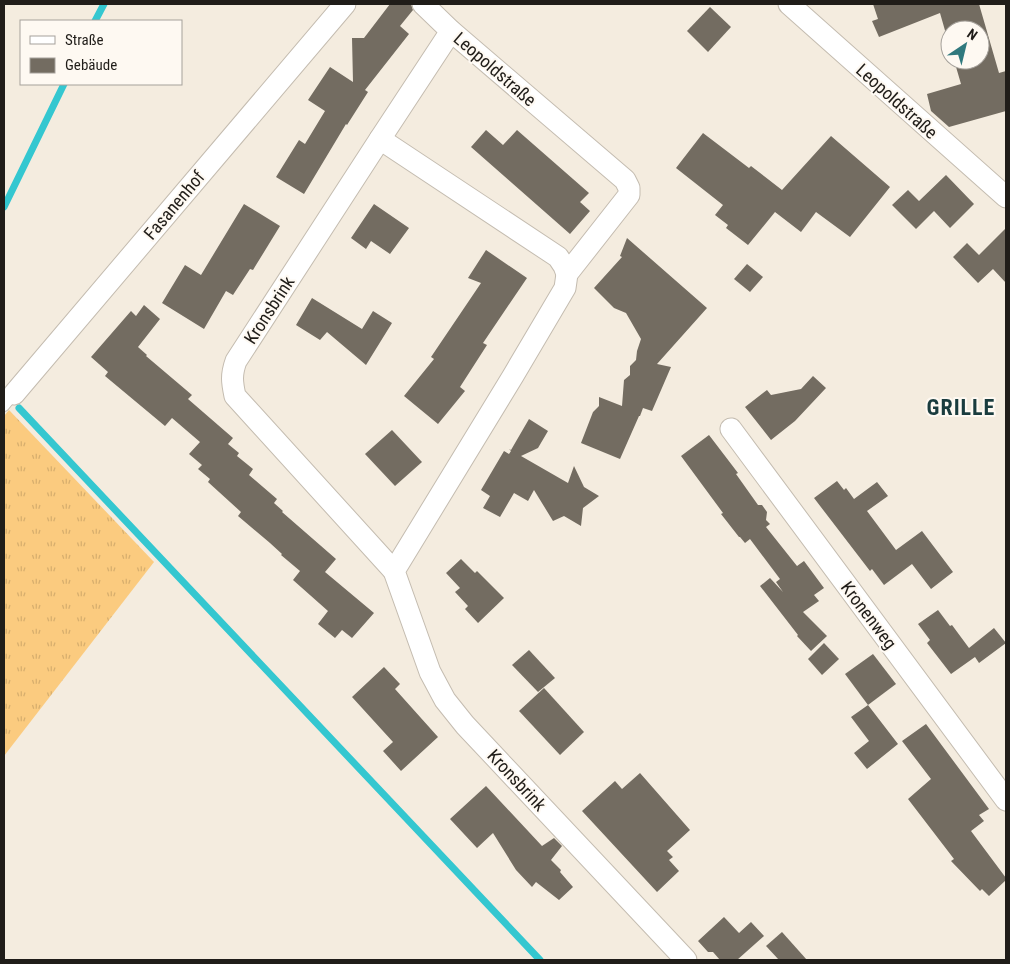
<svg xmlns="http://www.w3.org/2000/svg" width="1010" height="964" font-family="'Roboto Condensed',sans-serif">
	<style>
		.grass { fill: url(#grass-tufts) }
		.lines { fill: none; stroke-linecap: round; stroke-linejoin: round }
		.stream { stroke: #34c7d0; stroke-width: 7 }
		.building { fill: #736c61 }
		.service-casing { stroke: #c4bcb0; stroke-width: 12 }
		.minor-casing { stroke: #c4bcb0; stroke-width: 23 }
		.service { stroke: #fff; stroke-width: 10 }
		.minor { stroke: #fff; stroke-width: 21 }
		.labels { text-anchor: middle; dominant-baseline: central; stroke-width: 4; stroke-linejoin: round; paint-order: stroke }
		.street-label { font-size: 18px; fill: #201d19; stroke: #fef9f2 }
		.district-label { font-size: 22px; font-weight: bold; letter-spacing: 1px; fill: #1a3c3e; stroke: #fef9f2 }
	</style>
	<defs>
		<pattern id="grass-tufts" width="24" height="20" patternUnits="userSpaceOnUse" patternTransform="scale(1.25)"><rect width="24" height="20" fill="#fbcb7f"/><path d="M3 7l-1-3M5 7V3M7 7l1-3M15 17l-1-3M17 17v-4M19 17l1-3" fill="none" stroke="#d7ae6d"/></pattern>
	</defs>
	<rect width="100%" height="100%" fill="#f4ecdf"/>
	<path class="grass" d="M9,410L154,562L4,756V416Z"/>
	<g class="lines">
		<g class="stream">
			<path d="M95,21L104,4"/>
			<path d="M4,207L64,84"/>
			<path d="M19,408L540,960"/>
		</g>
	</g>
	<g class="building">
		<path d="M390,4H411L413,10L400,26L409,34L365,90L368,92L347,125L346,124L304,194L276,177L299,140L305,144L325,111L308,100L330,67L353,82L352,38H364Z"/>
		<path d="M873,4H979L999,73L1006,71V111L949,127L931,111L927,94L961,84L954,60H980V30H950V48L940,13L879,37L872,21L878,19Z"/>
		<path d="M710,7L731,27L708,52L687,31Z"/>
		<path d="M486,130L503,145L517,130L589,193L580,202L590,211L570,234L471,147Z"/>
		<path d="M703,133L749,168L751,166L782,190L831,136L890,187L850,237L816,212L801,232L775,212L748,245L726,228L728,225L715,215L723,205L676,168Z"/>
		<path d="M946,175L974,204L950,228L934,211L916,229L892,205L908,190L919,201Z"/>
		<path d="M244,204L280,226L253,270L250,269L233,295L226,291L204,329L162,303L185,265L201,275Z"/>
		<path d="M374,204L409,228L390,254L371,241L366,249L351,238Z"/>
		<path d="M1006,228V283L993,269L978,283L953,257L967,243L979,255Z"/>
		<path d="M627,238L707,308L657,364L671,367L652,411L643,408L640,416H639L620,459L581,443L593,412L599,406V397L622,406L624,380L630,375V366L636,360L637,351L641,339L626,313L614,308L594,288L622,257L620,256Z"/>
		<path d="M486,250L527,278L483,343L487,345L460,387L465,391L438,424L404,396L434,359L431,357L481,283L468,278Z"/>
		<path d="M747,264L763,277L750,292L734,279Z"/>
		<path d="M312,298L362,329L373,311L392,323L366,365L327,332L320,340L296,325Z"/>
		<path d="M144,305L160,319L138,347L147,355L146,356L192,395L188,399L233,438L228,444L239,453L237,456L253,469L249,475L277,499L274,503L283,511L282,512L336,559L325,572L374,613L352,638L342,630L335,638L318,624L328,611L293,580L300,571L281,555L282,554L270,543L238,516L241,512L208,482L210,479L198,469L202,465L189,454L200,442L172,418L165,426L105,376L108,372L91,357L131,311L136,316Z"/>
		<path d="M813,376L826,388L795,421L771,440L745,407L767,390L771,395L801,389Z"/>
		<path d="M529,419L548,431L538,448L521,456L568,483L574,466L584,487L599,496L583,508L581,526L564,516L553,521L534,490L528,501L514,493L500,517L483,508L490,496L481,490L504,451L509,454L511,451L509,449L511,450Z"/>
		<path d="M392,430L422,462L395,486L365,454Z"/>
		<path d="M709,435L738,473L736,474L758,505H762L767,512L766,520L770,524L766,527L797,566L804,561L824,588L814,595L819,601L803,612L827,636L811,651L797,636L798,635L760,586L770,578L783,592L776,582L780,579L750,539L745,543L740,537H739L721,514L723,513L681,456Z"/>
		<path d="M837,481L844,490L846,488L854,499L877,482L888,496L867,511L896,550L922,531L953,572L931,589L912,564L884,585L872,569L870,571L814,498Z"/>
		<path d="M461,559L475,573L477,571L504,598L478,623L465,609L468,606L455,592L460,588L446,573Z"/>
		<path d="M938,610L950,626L952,625L969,648L994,628L1006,643L979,663L975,657L951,674L927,643L930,640L918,624Z"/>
		<path d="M824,643L839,659L822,675L808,659Z"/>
		<path d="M529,650L555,678L538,692L512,665Z"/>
		<path d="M873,654L896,684L868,705L845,674Z"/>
		<path d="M384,667L400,684L395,689L438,737L401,771L383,751L393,742L352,697Z"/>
		<path d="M544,688L584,732L560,755L519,711Z"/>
		<path d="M868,705L898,744L867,769L854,753L869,741L851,717Z"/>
		<path d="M926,724L989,809L979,815L984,821L971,831L1006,878V880L989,896L982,889L980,891L951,861L954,859L908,799L931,779L902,741Z"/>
		<path d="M640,773L690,830L667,851L673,857L669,860L679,871L657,892L582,811L615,781L622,789Z"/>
		<path d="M486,786L542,846L554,838L562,846L551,860L561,870L560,872L573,887L559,900L536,882L532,887L516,870L493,833L477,848L450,819Z"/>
		<path d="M724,917L739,933L751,922L764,936L737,960H720L713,952H708L698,941Z"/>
		<path d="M782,932L807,960H779L766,946Z"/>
	</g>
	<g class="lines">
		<g class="service-casing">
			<path id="service" d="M4,406L14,394"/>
		</g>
		<g class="minor-casing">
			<g id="minor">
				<path d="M423,4L451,31L625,180L629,188V195L567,274L565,288L513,376L394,571L430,672L445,700L465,725L686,960"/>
				<path d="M789,4L1006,197"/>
				<path d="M380,139L558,257L564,266L567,274"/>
				<path d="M14,394L345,4"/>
				<path d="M731,429L1006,800"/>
				<path d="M394,571L235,396C232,382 231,375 236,361L380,139L451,31"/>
			</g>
		</g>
		<use href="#service" class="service"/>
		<use href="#minor" class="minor"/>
	</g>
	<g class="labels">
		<g class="street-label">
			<text transform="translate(495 69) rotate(41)">Leopoldstraße</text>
			<text transform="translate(897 101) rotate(42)">Leopoldstraße</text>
			<text transform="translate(174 205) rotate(-50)">Fasanenhof</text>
			<text transform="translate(269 310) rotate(-57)">Kronsbrink</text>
			<text transform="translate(869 615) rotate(53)">Kronenweg</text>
			<text transform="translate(517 780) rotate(47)">Kronsbrink</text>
		</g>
		<g class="district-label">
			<text x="961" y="407">GRILLE</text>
		</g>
	</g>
	<rect width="1010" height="964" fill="none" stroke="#201d19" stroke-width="10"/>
	<rect x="20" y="20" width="162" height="65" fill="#fef9f2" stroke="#a5a19b"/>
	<rect x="30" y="36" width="25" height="8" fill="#ffffff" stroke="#a5a19b"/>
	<text x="65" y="45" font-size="15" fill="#201d19">Straße</text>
	<rect x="30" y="58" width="25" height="15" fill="#736c61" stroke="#a5a19b"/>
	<text x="65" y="70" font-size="15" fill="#201d19">Gebäude</text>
	<g transform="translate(965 45) rotate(35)"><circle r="24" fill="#fef9f2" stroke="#a5a19b"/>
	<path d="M0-4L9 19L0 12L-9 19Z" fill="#30797e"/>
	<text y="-8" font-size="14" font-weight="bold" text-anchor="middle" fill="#201d19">N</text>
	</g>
</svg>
